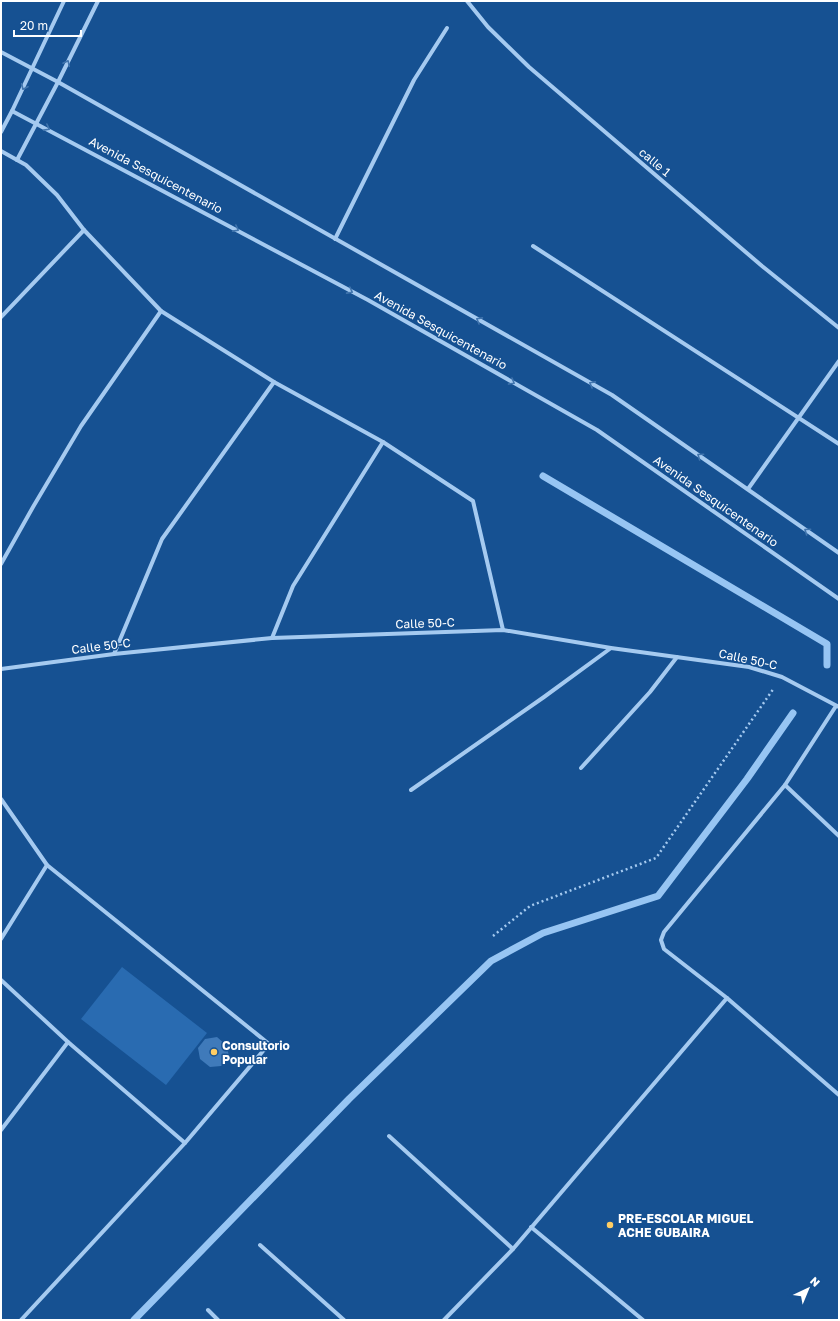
<svg xmlns="http://www.w3.org/2000/svg" width="840" height="1321" font-family="'Golos Text',sans-serif">
	<style>
		.green { fill: #296bb1 }
		.lines { fill: none; stroke-linecap: round; stroke-linejoin: round }
		.stream { stroke: #97c5f3; stroke-width: 7 }
		.building { fill: #3f7aba }
		.path { stroke: #a5caf0; stroke-width: 2.5; stroke-dasharray: 2 3; stroke-linecap: butt }
		.street { stroke: #a5caf0; stroke-width: 4 }
		.oneway { stroke: #4175ae }
		.poi-dot { fill: #ffcd64; stroke: #165192; stroke-width: 1.5 }
		.labels { text-anchor: middle; dominant-baseline: central; stroke-width: 3; stroke-linejoin: round; paint-order: stroke }
		.street-label { font-size: 12px; fill: #fff; stroke: #165192 }
		.poi-label { font-size: 12px; font-weight: bold; fill: #fff; stroke: #165192; text-anchor: start }
	</style>
	<rect width="100%" height="100%" fill="#165192"/>
	<path class="green" d="M122,967L207,1033L166,1085L81,1019Z"/>
	<g class="lines">
		<g class="stream">
			<path d="M543,476L827,644V665"/>
			<path d="M134,1320L349,1099L491,961L543,933L658,896L747,779L793,713"/>
		</g>
	</g>
	<path class="building" d="M217,1037L227,1046L229,1057L221,1066L210,1067L200,1059L198,1048L205,1039Z"/>
	<g class="lines">
		<path class="path" d="M493,936L530,906L656,858L774,688"/>
		<g class="street">
			<path d="M467,1L488,27L529,67L762,266L839,328"/>
			<path d="M1,52L58,82L612,395L839,553"/>
			<path d="M12,111L368,300L597,430L839,599"/>
			<path d="M1,132L12,111L64,1"/>
			<path d="M1,151L26,165L57,195L84,230L161,311L274,382L383,442L473,501L503,630"/>
			<path d="M17,160L58,82L98,1"/>
			<path d="M335,239L414,80L447,28"/>
			<path d="M533,246L839,444"/>
			<path d="M1,317L84,230"/>
			<path d="M748,489L839,361"/>
			<path d="M1,564L33,507L81,426L161,311"/>
			<path d="M272,638L293,586L383,442"/>
			<path d="M114,654L162,539L274,382"/>
			<path d="M1,669L114,654L272,638L503,630L611,648L749,667L782,677L839,707"/>
			<path d="M836,706L785,785L664,932L661,940L664,949L727,998L839,1095"/>
			<path d="M581,768L650,692L677,657"/>
			<path d="M785,785L839,836"/>
			<path d="M411,790L544,697L611,648"/>
			<path d="M1,799L47,865L269,1044L185,1143L21,1320"/>
			<path d="M1,939L47,865"/>
			<path d="M1,980L68,1042L185,1143"/>
			<path d="M1,1130L68,1042"/>
			<path d="M389,1136L513,1249"/>
			<path d="M531,1227L643,1320"/>
			<path d="M260,1245L344,1320"/>
			<path d="M208,1310L218,1320"/>
			<path d="M444,1320L513,1249L727,998"/>
		</g>
	</g>
	<defs><path id="oneway-chevron" d="M-2-3.5L2.5 0L-2 3.5" fill="none" stroke-width="1.6" stroke-linecap="round" stroke-linejoin="round"/></defs>
	<g class="oneway">
		<use href="#oneway-chevron" transform="translate(67 63) rotate(-64)"/>
		<use href="#oneway-chevron" transform="translate(24 87) rotate(115)"/>
		<use href="#oneway-chevron" transform="translate(47 128) rotate(28)"/>
		<use href="#oneway-chevron" transform="translate(236 229) rotate(28)"/>
		<use href="#oneway-chevron" transform="translate(350 291) rotate(28)"/>
		<use href="#oneway-chevron" transform="translate(479 320) rotate(-151)"/>
		<use href="#oneway-chevron" transform="translate(512 382) rotate(30)"/>
		<use href="#oneway-chevron" transform="translate(592 384) rotate(-151)"/>
		<use href="#oneway-chevron" transform="translate(700 456) rotate(-145)"/>
		<use href="#oneway-chevron" transform="translate(807 531) rotate(-145)"/>
	</g>
	<g class="poi-dot">
		<circle cx="214" cy="1052" r="4"/>
		<circle cx="610" cy="1225" r="4"/>
	</g>
	<g class="labels">
		<g class="street-label">
			<text transform="translate(655 162) rotate(40)">calle 1</text>
			<text transform="translate(156 175) rotate(28)">Avenida Sesquicentenario</text>
			<text transform="translate(441 330) rotate(29)">Avenida Sesquicentenario</text>
			<text transform="translate(716 501) rotate(35)">Avenida Sesquicentenario</text>
			<text transform="translate(425 623) rotate(-2)">Calle 50-C</text>
			<text transform="translate(101 646) rotate(-7)">Calle 50-C</text>
			<text transform="translate(748 659) rotate(12)">Calle 50-C</text>
		</g>
		<g class="poi-label">
			<text x="222" y="1045">Consultorio<tspan x="222" dy="14">Popular</tspan></text>
			<text x="618" y="1218">PRE-ESCOLAR MIGUEL<tspan x="618" dy="14">ACHE GUBAIRA</tspan></text>
		</g>
	</g>
	<rect width="840" height="1321" fill="none" stroke="#ffffff" stroke-width="4"/>
	<g transform="translate(808 1289) rotate(44)" stroke="#165192" stroke-width="3" paint-order="stroke">
	<path d="M0-3L7 15L0 10L-7 15Z" fill="#ffffff"/>
	<text y="-6" font-size="11" font-weight="bold" text-anchor="middle" fill="#ffffff">N</text>
	</g>
	<path d="M14 30v6h67v-6" fill="none" stroke="#ffffff" stroke-width="2"/>
	<text x="20" y="30" font-size="12" fill="#ffffff" stroke="#165192" stroke-width="3" paint-order="stroke">20 m</text>
</svg>
